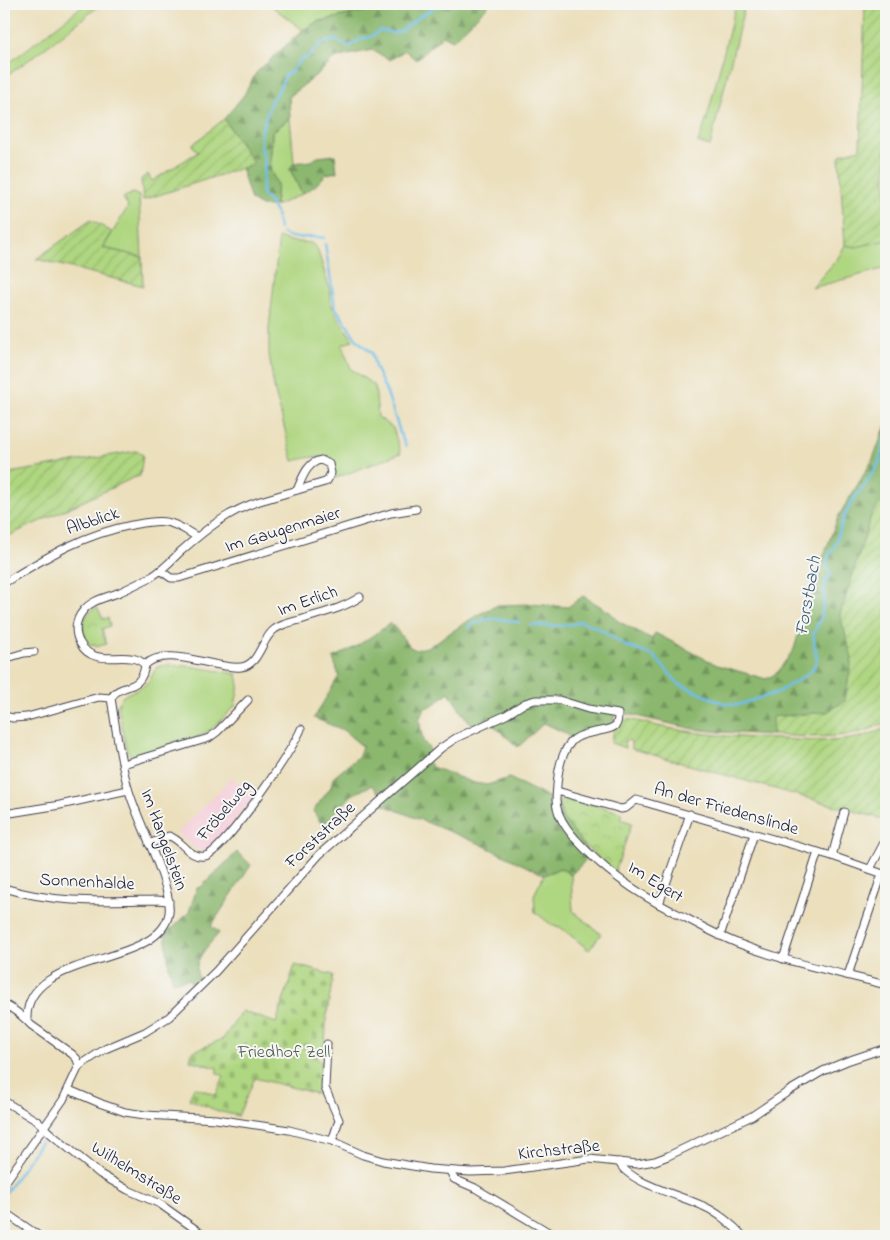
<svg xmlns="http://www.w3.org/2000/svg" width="890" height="1240" font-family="'Indie Flower',sans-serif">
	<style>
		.built { fill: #f5cfdb }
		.grass { fill: #afd680; stroke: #687c5e }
		.forest { fill: url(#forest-firs); stroke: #566c54 }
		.cemetery { fill: url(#cemetery-stones); stroke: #687c5e }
		.park { fill: url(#park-crowns); stroke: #687c5e }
		.garden { fill: url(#garden-furrows); stroke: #687c5e }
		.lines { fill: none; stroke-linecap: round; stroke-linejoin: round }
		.stream { stroke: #6fbee9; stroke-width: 2.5 }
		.street-casing { stroke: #403e4e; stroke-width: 9 }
		.street { stroke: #fff; stroke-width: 7 }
		.labels { text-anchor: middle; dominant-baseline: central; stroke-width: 4; stroke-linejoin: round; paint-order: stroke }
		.street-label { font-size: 18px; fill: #22223b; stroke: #f6f6f2 }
		.park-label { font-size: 18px; fill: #4c5850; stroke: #f6f6f2 }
		.water-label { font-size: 19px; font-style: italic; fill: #3d5978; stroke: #f6f6f2 }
	</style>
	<defs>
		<pattern id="forest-firs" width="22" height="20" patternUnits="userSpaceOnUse" patternTransform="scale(1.25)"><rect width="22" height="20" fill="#8bb76e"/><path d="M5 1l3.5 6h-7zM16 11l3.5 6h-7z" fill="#71945c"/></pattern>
		<pattern id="cemetery-stones" width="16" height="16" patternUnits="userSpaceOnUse" patternTransform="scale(1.25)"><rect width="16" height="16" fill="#afd680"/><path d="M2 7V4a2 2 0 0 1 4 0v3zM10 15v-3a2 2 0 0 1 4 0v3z" fill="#96b770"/></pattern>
		<pattern id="park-crowns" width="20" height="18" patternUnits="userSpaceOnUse" patternTransform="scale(1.25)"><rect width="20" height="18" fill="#afd680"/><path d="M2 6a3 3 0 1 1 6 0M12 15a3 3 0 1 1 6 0" fill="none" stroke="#96b770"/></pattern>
		<pattern id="garden-furrows" width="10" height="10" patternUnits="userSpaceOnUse" patternTransform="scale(1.25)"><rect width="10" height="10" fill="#afd680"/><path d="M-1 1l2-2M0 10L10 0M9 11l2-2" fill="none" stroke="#96b770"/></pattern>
	</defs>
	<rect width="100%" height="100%" fill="#f6f6f2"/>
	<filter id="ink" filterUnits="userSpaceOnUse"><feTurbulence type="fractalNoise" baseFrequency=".02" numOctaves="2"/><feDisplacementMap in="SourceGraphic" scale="10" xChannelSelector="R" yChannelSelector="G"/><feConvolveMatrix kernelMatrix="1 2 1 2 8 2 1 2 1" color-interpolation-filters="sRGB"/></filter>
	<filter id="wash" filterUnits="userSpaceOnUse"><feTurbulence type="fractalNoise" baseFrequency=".0096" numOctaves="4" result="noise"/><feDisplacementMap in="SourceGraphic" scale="20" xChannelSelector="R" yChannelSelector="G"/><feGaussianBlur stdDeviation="1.12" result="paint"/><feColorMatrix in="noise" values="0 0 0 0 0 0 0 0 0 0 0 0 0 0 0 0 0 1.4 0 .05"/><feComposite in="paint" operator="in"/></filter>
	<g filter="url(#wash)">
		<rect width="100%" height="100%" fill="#ebdfbc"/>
		<path class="built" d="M232,777L254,797L214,846L207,850H200L194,848L178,833Z"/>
		<g class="grass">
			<path d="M85,4H101L56,40L4,78V67Z"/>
			<path d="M269,4H373L371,10L317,22L303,30Z"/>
			<path d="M736,4H745L710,146L698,143L707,118Z"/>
			<path d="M290,118L294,163L290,169L302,194L275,206L277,184L270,169L272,132Z"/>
			<path d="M133,193L139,196L142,257L103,248L128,207L123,198Z"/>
			<path d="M279,237L288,241L311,243L317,248L330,290L331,303L337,316L353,340L342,345L351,369L375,386L378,417L393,428L401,453L336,478L334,477L333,465C323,452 307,458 293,461L274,388L269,354V329Z"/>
			<path d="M886,240V268L812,288L838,258L845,245L856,247Z"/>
			<path d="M167,665L189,666L237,674L239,685L235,706L212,729L196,738L139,755C132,756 128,754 126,748L118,706C120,691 136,693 146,684C151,680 153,672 157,667Z"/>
			<path d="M560,868L571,875L573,911L601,934L589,950L560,927L553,926L535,912L534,895L544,875Z"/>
		</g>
		<g class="forest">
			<path d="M373,4H490L453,40L443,35L416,60L405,50L390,60L372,50L334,58L327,66L289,97L290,118L272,132L270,169L277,184L275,206H261L251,200L241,168L254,164L224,119L244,95L256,73L303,30L317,22L370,10Z"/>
			<path d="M335,155L337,172L326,174L316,185L302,194L290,169L294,163L311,161L318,157Z"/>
			<path d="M886,425V497L872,513L840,615L852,658L845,701L827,712L773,717V735L721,732L694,729L614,711V722L612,725L571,739L565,733L544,723L518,747L492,724L474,727L462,713L449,692L433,705L425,708L419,719L423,741L431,751L425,758L432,767L474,783L487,785L509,778L554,800L590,856L571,875L560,868L544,875L478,843L381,804L389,795L382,789L379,793L372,785L352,795L323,826L313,811L331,787L333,778L359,756L362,746L343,730L314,718L339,676L333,658L357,646L391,623L410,647L416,650L430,646L477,615L498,605L531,604L568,607L583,596L610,612L618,621L652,639L655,633L717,665L766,679L777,673L794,649L816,577L838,517L872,461Z"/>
			<path d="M237,852L251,865L211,926L219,933C208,946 189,963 200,980L194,985L188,979L173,982L169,967L165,932L174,927L189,912L197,888L201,887Z"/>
		</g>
		<path class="cemetery" d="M295,965L333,975L326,1021L325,1047L322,1051L317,1052L316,1057L322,1063L320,1078L321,1093L318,1094L255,1078L238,1116L218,1111L189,1099L194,1087L216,1095L224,1076L217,1073V1068L190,1060L192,1052L223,1039L242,1011L276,1023Z"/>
		<g class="park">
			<path d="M97,607L103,619L108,618L110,626L102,629L106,644L96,647L95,644L90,645C79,632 81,615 97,607Z"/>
			<path d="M566,796L622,813L620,819L632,823L615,872L582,843L563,818L559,803L563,797Z"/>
		</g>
		<g class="garden">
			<path d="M865,4H886V240L856,247L845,245L839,158L841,154L860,149Z"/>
			<path d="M224,119L254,164L143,200L141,179L148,174L152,181L198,152L192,145Z"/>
			<path d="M91,220L112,232L103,248L142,257L143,286L36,259Z"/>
			<path d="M136,451L143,455L140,476L133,478L4,538V474Z"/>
			<path d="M886,497V722C851,741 811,737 773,735L772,717L827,712L845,701L852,658L840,615L872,513Z"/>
			<path d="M627,719C641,721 654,726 668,728C706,735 743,738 782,739C816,741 855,745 886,727V820L632,749L630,740L624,741L625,748L611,743L614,730Z"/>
		</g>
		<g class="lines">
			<g class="stream">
				<path d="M279,229L276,212L262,193V188L265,163L261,146V132L272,99L275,95L277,94L286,74L292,72L299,60L308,57L321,43L337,40L346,46H350L361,39L371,37L380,30L393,33L401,31L420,16L441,4"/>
				<path d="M282,233C293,242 310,234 324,238"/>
				<path d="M325,244L335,307L357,340L372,353L375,367L387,393L399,429V431L406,446"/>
				<path d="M532,625C542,626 573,627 580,621L598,628L626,646L654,656L679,684L723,703L738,705L778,692L803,677L813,669L817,659L813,635L820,620L825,597V582L831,575L827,565L828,558L835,545L845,514L855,497L865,485L879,463L886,436"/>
				<path d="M468,628C483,615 501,619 519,622"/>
				<path d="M4,1195L41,1142"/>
			</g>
		</g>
	</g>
	<g filter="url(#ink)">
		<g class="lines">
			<g class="street-casing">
				<g id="street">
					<path d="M161,571L171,578H179L391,513L416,509"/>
					<path d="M4,583C47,557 81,535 132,525C143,523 155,520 166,522C178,524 187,531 197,537"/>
					<path d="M4,659L24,653L34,652"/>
					<path d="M145,665C129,647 95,671 80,643C74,633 75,620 83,611C91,600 108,597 120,592C131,587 141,582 151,577C163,570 171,561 180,552C205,530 228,511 260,501L325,482L327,481L331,473L329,464L321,460C307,462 302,479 297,490"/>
					<path d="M145,665C166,644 216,670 241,667C260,665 261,638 275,629C282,624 292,622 300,620C321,613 342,609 360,597"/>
					<path d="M111,698C121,681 141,694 145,665"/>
					<path d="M4,716L13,718L27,717L99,697L111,698"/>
					<path d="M123,764L209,738L217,732L248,700"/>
					<path d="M557,791L621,809L626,808L636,800L644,802L832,856L886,875"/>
					<path d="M4,814L60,805L128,790"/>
					<path d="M149,844L169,836C183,840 189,859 205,856C223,853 293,750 301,729"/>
					<path d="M832,856L844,812"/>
					<path d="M870,869L886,839"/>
					<path d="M4,888C57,904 101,901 156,900L169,901"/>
					<path d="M659,904L690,814"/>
					<path d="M720,936L754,834"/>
					<path d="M783,959L818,852"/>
					<path d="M848,975L882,874"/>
					<path d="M4,1004C15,1010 23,1016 31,1025L72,1054L77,1059L79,1066"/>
					<path d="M27,1019C25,950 160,969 169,913C173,887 137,820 129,791C120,762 116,729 111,698"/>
					<path d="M327,1044L325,1088L339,1120L332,1141"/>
					<path d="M79,1066L105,1049L145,1032L169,1017L216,971L320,854L441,748L456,738L506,715L525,703L535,700H559L588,709L618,714C618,718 618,722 616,725C609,733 581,730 571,742C558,757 557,781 556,800C556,819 574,838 587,851C615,879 650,901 686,918C703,927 719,936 737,943C785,962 836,972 886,985"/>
					<path d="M69,1090L102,1104L125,1112L145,1115L216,1119L289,1130L332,1141L363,1155L383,1161L430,1169L470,1172L504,1171L589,1159L637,1164L655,1161L668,1156L752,1116L789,1091L823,1071L847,1061L886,1048"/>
					<path d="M4,1101L37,1121L51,1134L100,1174L128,1190L160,1204L205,1236"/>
					<path d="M619,1162C628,1183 683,1196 703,1206C717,1212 733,1225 743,1236"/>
					<path d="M450,1171L454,1179L475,1188L555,1236"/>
					<path d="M4,1184L63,1100L79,1066"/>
					<path d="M4,1212L39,1236"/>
				</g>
			</g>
			<use href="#street" class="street"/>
		</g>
	</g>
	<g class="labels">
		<g class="street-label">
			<text transform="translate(93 522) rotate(-18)">Albblick</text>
			<text transform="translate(283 531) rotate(-17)">Im Gaugenmaier</text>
			<text transform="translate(308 602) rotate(-19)">Im Erlich</text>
			<text transform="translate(726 810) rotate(16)">An der Friedenslinde</text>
			<text transform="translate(225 811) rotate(-50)">Fröbelweg</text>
			<text transform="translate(321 836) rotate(-43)">Forststraße</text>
			<text transform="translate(163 840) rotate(70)">Im Hangelstein</text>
			<text transform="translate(87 883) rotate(3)">Sonnenhalde</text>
			<text transform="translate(655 883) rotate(32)">Im Egert</text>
			<text transform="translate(559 1151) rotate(-6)">Kirchstraße</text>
			<text transform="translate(136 1174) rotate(32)">Wilhelmstraße</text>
		</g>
		<g class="park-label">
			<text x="284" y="1053">Friedhof Zell</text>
		</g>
		<g class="water-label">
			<text transform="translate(809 596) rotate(-80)">Forstbach</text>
		</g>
	</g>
	<rect width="890" height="1240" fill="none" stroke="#f6f6f2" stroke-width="20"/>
</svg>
